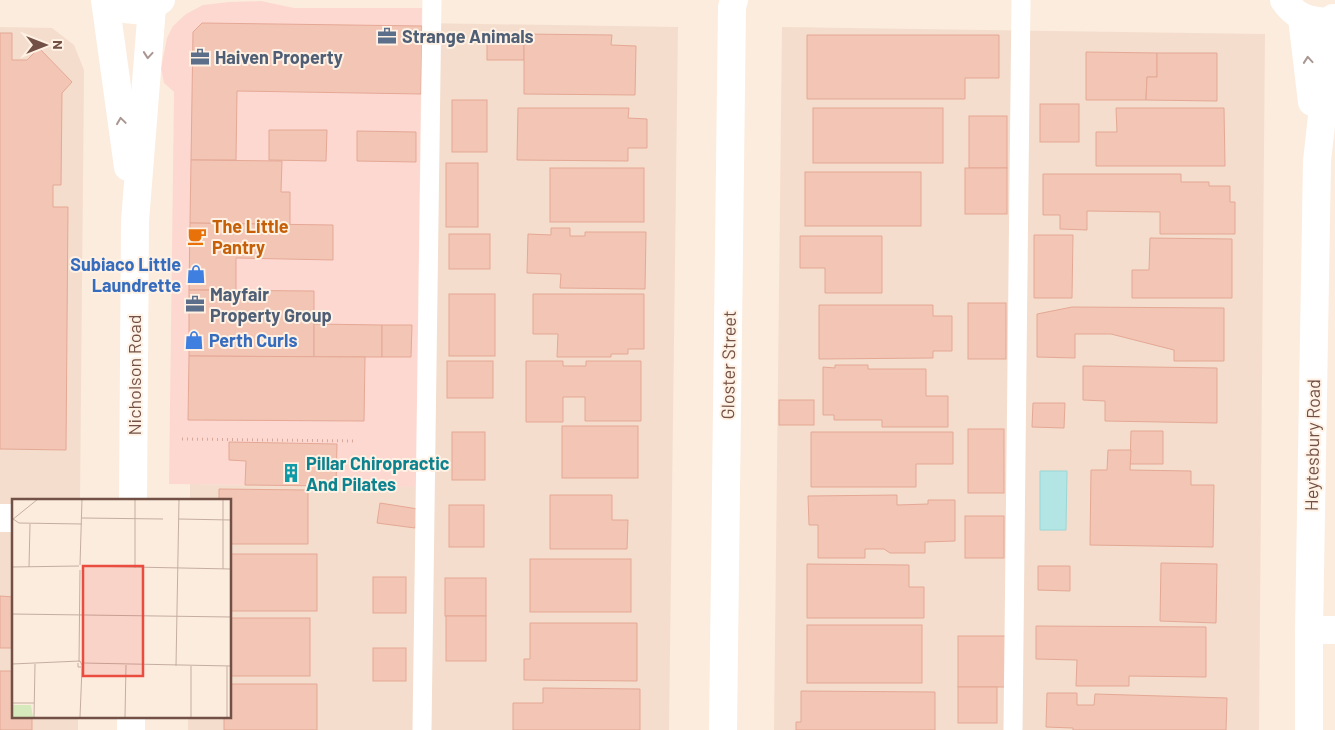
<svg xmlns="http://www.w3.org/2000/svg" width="1335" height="730" font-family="Barlow,sans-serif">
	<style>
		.residential { fill: #f4ddcc }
		.commercial { fill: #fdd8d1 }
		.water { fill: #b3e5e5; stroke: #99d7d7 }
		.building { fill: #f2c5b5; stroke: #e5a895 }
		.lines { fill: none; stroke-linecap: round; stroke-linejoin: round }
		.path { stroke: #d6a899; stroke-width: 3; stroke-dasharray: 1 4; stroke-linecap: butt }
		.service { stroke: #fff; stroke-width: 19 }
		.minor { stroke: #fff; stroke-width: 28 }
		.secondary { stroke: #fff; stroke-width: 28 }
		.oneway { stroke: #aa9690 }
		.labels { text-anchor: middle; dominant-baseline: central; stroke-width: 4; stroke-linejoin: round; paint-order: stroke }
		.service-label { font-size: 18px; font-weight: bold; fill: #4e5e75; stroke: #fff1e4; text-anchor: start }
		.food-label { font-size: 18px; font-weight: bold; fill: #c56008; stroke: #fff1e4; text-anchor: start }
		.shop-label { font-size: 18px; font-weight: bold; fill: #366cbe; stroke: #fff1e4; text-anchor: end }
		.street-label { font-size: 18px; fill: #725046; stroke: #fff1e4 }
		.culture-label { font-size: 18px; font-weight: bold; fill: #0d838f; stroke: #fff1e4; text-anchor: start }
		.inset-road { fill: none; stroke: #c5aea1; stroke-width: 1 }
		.view { fill: #ea4d40; fill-opacity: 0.15; stroke: #ea4d40; stroke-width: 2.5 }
		.inset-edge { fill: none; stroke: #725046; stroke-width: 2.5 }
	</style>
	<rect width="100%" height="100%" fill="#fcecde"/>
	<g class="residential">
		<path d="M422,23L678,27L669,730H188V716H230V500H190V484L416,487Z"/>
		<path d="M0,27L52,28L74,45L84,70L80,500H14V716H78V730H0Z"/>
		<path d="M782,27L1265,34L1259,730H774Z"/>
	</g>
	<path class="commercial" d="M261,1L294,8H422L416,487L169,484L174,92L164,83L161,68L167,38L173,26L186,14L203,5L229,2Z"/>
	<path class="water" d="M1040,471H1067L1066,530H1040Z"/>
	<g class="building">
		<path d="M202,23L422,26L421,94L237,91L236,160H191L193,32Z"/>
		<path d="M0,33H12V60H27L39,48L72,82L62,93L61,185H53V207H68L66,450L0,449Z"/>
		<rect x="487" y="34" width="37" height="26"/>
		<path d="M524,34L612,35L611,45L636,46L635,95L524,94Z"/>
		<path d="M807,35H999V78H965V99H807Z"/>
		<path d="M1086,52L1157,53V77H1147L1146,100H1086Z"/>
		<path d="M1157,53H1217V101L1146,100L1147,77H1157Z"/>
		<rect x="452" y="100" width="35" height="52"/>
		<rect x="1040" y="104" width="39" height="38"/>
		<path d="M518,108H629L628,118L647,119V148H628V161L517,160Z"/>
		<rect x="813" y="108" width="130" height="55"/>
		<path d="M1116,108H1224L1225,166H1096V132H1117Z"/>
		<rect x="969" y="116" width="38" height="52"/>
		<path d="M269,130H327L326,161L269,160Z"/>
		<path d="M357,131L416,132V162L357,161Z"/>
		<path d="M191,160L282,161L281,192H290V225L190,223Z"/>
		<rect x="446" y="163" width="32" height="64"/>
		<rect x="550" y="168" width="94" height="54"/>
		<rect x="965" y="168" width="42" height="46"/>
		<rect x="805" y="172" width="116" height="54"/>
		<path d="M1043,174H1181V182H1209V186H1230V202H1235V234H1160V212L1087,211V230L1060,229V215H1043Z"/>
		<path d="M190,223L333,225V260L236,258V290H189Z"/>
		<path d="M551,228H570V236H585V232H646L645,289L560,288L561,274L527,273L528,234L551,235Z"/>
		<rect x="449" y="234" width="41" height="35"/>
		<path d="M1034,235H1073L1072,298H1034Z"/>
		<path d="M800,236H882V293H825V268H800Z"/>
		<path d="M1150,238L1232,239V298H1132V270H1149Z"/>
		<path d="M189,290L314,291V357L189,356Z"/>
		<rect x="449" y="294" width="46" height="62"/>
		<path d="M533,294H644V349H628V354H611V357H557L558,334H533Z"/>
		<rect x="968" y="303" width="38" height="56"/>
		<path d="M819,305H933V316H952V351H933V358L819,359Z"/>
		<path d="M1072,307L1224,308V361H1174V350L1111,334H1075V358L1037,357V314Z"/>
		<path d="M314,324L382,325V357H314Z"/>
		<path d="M382,325H412L411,357H382Z"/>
		<path d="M189,356L365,357L364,421L188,420Z"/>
		<rect x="447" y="361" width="46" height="37"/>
		<path d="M526,361H563V366H586V361H641V421H585V397H563V422H526Z"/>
		<path d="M835,365H868V369H926V396H948V427H882V420H834V415H823V367L835,368Z"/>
		<path d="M1083,366L1217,368V423L1105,421V401L1083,400Z"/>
		<rect x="779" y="400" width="35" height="25"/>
		<path d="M1033,403H1065L1064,428L1032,427Z"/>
		<rect x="562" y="426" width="76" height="52"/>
		<rect x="968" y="429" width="36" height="64"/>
		<path d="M1131,431H1163V464H1130Z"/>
		<rect x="452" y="432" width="33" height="48"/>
		<path d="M811,432H953V464H916V487H811Z"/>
		<path d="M229,442L337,444L336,486L245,485L246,461L229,460Z"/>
		<path d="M1108,450H1131L1130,470L1191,471V485H1214L1213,547L1090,545L1091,470H1107Z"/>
		<path d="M219,489L308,490V544H230V500H219Z"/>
		<path d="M550,495H612V520H628L627,549H550Z"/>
		<path d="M897,495V505L928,504V500H955V541L925,542V553H890L884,549H865V558H818V525H809L808,496Z"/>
		<path d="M380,503L418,509L415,528L377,523Z"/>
		<rect x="449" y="505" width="35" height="42"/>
		<rect x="965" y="516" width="39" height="42"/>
		<rect x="230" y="554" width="87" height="57"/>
		<rect x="530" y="559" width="101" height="53"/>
		<path d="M1161,563L1217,564L1216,623L1160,621Z"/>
		<path d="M807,564L909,565V587H924V618H807Z"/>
		<path d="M1038,566H1070V591L1038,590Z"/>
		<rect x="373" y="577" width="33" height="36"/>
		<rect x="445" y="578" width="41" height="38"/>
		<path d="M0,596L14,597V648H0Z"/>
		<rect x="446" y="616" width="40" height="45"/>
		<rect x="230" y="618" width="80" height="58"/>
		<path d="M530,623H637V681L524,680V659H530Z"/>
		<rect x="807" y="625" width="115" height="58"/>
		<path d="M1036,626L1206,627V677L1129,676V686H1076L1077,660L1036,659Z"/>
		<rect x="958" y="636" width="48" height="51"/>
		<rect x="373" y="648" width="33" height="33"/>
		<path d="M0,671H14V716H32V730H0Z"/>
		<path d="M230,684H317V730H224V716H230Z"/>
		<rect x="958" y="687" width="39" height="36"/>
		<path d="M543,688L640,689V730H513V703H543Z"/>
		<path d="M801,691L935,692V730H796V722H801Z"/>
		<path d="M1047,693H1077V705H1094L1095,694L1227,698L1226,730H1073V728L1046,727Z"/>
	</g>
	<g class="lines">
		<path class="path" d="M182,439L354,441"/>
		<g class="service">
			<path d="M422,730L432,0"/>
			<path d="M1013,730L1021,0"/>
		</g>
		<g class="minor">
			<path d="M1284,0C1293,13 1303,20 1319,21"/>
			<path d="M1302,18L1312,102"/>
			<path d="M0,518H14"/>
			<path d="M1309,630H1335"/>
			<path d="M723,730L732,7L734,0"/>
			<path d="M1309,730V630L1317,161L1333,18"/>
		</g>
		<g class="secondary">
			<path d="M105,0L128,167"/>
			<path d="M106,0C123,13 144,14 161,0"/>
			<path d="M133,500L135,221L152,7"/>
			<path d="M131,730V716"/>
		</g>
	</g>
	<defs><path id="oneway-chevron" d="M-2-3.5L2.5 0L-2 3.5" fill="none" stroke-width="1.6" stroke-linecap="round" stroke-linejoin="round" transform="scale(1.25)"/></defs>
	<g class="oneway">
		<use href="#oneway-chevron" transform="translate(148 55) rotate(95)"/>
		<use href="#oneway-chevron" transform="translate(1308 60) rotate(-95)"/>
		<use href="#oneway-chevron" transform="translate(121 121) rotate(-98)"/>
	</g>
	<defs>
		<g id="office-bare" transform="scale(1.5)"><path d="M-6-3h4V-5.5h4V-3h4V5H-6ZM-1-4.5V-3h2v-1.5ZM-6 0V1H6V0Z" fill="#5c6f8a" stroke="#fff1e4" stroke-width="2.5" paint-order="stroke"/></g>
		<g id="cafe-bare" transform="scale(1.5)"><path d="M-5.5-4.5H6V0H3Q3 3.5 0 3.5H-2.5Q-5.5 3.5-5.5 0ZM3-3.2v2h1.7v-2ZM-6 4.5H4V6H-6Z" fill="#e8710a" stroke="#fff1e4" stroke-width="2.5" paint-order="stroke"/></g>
		<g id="shop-bare" transform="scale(1.5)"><path d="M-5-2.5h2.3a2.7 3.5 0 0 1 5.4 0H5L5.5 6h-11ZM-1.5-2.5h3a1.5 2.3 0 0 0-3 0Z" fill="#3f7fe0" stroke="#fff1e4" stroke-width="2.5" paint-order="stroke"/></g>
		<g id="building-bare" transform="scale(1.5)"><path d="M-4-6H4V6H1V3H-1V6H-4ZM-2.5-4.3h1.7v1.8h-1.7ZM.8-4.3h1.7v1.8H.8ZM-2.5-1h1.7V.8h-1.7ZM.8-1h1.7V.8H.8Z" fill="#0f9aa8" stroke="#fff1e4" stroke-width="2.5" paint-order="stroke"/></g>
	</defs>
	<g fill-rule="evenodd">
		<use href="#office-bare" x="387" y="36"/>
		<use href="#office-bare" x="200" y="57"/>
		<use href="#cafe-bare" x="197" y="236"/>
		<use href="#shop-bare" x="196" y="274"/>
		<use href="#office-bare" x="195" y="304"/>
		<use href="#shop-bare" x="194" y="340"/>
		<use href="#building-bare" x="291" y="473"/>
	</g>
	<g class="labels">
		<g class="service-label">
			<text x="402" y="36">Strange Animals</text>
			<text x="215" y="57">Haiven Property</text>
			<text x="210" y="294">Mayfair<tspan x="210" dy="21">Property Group</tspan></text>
		</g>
		<g class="food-label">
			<text x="212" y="226">The Little<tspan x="212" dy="21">Pantry</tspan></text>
		</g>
		<g class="shop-label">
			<text x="181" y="264">Subiaco Little<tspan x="181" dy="21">Laundrette</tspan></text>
			<text x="209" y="340" text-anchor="start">Perth Curls</text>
		</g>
		<g class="street-label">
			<text transform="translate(728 365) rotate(-89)">Gloster Street</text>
			<text transform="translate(134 375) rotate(-90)">Nicholson Road</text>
			<text transform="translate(1312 445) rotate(-89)">Heytesbury Road</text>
		</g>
		<g class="culture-label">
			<text x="306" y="463">Pillar Chiropractic<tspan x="306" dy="21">And Pilates</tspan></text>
		</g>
	</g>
	<g transform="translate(12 499)">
		<rect width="219" height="219" fill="#fcecde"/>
		<path d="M0,206H19L21,218H0Z" fill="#d5e9bd"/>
		<path class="inset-road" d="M70,19L151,20M1,20L7,24L70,25M167,20L219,21M0,21L26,0M68,66L70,0M72,67L219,70M0,68L67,67M17,68L18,25M123,69V0M211,70V0M0,115L219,118M67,163L68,71M71,164L219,167M0,165L68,162L71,168H66V164M164,167L167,0M215,167V218M0,204H22M22,218L23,165M68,218L70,169M113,218L114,166M179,218V167"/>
		<path class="view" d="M71,67H131V177H71Z"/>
		<rect width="219" height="219" class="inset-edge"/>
	</g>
	<g transform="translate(45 45) rotate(90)" stroke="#fff1e4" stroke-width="4" paint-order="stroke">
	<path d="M0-4L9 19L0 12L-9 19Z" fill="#725046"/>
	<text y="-8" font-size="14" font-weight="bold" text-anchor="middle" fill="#725046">N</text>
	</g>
</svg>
